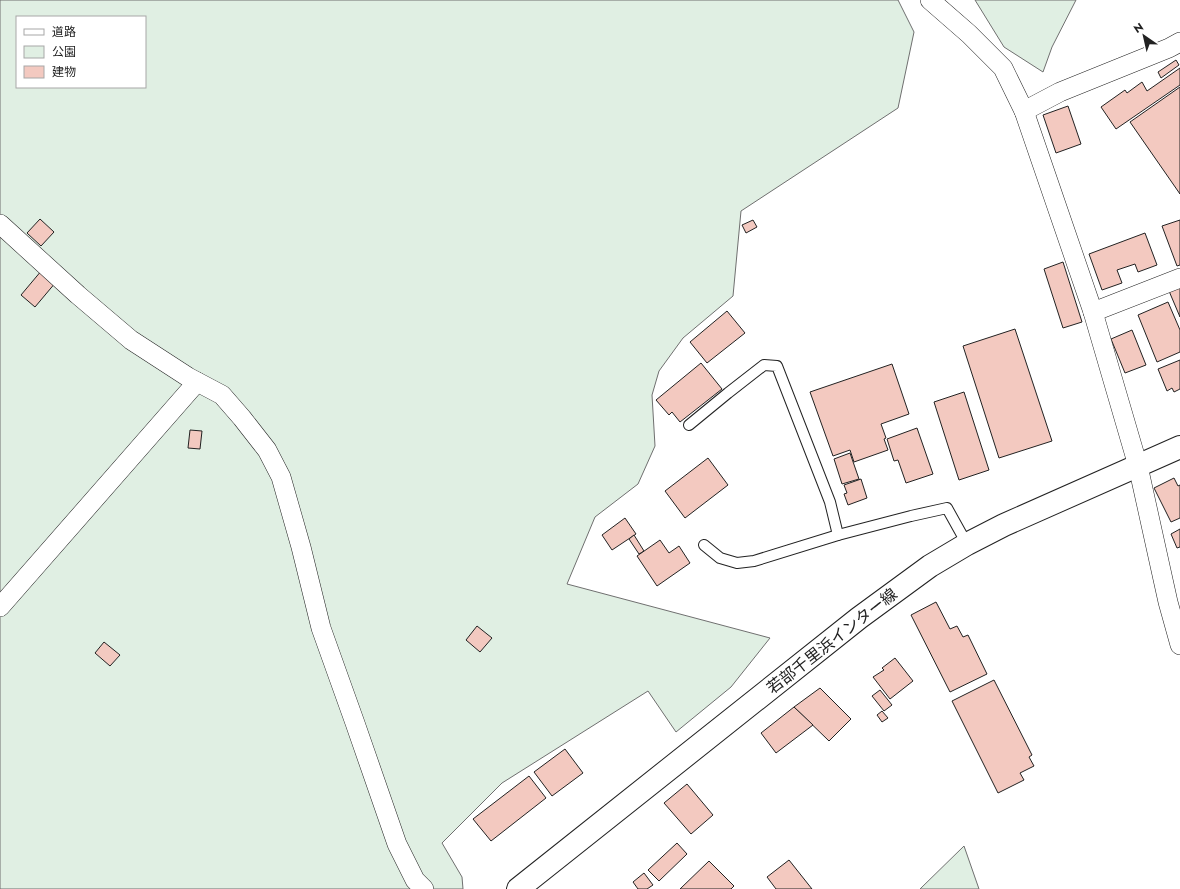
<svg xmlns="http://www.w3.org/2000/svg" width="1180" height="889" font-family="Jost,'Noto Sans JP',sans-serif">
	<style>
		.green { fill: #e0efe3; stroke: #6f6f6f; fill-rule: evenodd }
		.building { fill: #f3c9c0; stroke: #222 }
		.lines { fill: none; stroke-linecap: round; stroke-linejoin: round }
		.service-casing { stroke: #222; stroke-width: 12 }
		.minor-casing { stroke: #222; stroke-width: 20 }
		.secondary-casing { stroke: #222; stroke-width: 24 }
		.service { stroke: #fff; stroke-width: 10 }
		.minor { stroke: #fff; stroke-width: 19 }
		.secondary { stroke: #fff; stroke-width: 22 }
		.labels { text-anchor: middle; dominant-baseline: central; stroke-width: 3; stroke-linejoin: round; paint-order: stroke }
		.street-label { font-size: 16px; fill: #222; stroke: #fff }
	</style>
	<rect width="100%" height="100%" fill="#fff"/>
	<g class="green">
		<path d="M0,0H898L914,32L898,108L741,211L733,296L683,338L659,371L652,395L655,446L638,484L595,517L567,584L770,638L731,687L676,732L648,691L502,783L442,843L462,877L463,889H0ZM17,17H145V87H17Z"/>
		<path d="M975,0H1076L1052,47L1043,72L1004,47Z"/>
		<path d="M964,846L979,889H920Z"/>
	</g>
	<g class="building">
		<path d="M1176,60L1179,65L1161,78L1158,72Z"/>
		<path d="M1180,68V85L1116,129L1101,107L1125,90L1127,93L1142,82L1147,91Z"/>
		<path d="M1180,87V194L1130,122Z"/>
		<path d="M1068,106L1081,144L1056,153L1043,115Z"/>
		<path d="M40,219L54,232L41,246L27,233Z"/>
		<path d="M753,220L757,227L746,233L742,225Z"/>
		<path d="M1180,220V265L1177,266L1162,226Z"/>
		<path d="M1145,233L1157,265L1138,272L1135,264L1117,270L1122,283L1102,290L1089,254Z"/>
		<path d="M1063,262L1082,322L1063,328L1044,269Z"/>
		<path d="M42,270L56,282L35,307L21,295Z"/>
		<path d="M1180,287V317L1169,291Z"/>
		<path d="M1168,302L1180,330V352L1157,362L1138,315Z"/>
		<path d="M727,311L745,333L707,363L690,342Z"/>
		<path d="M1015,329L1052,441L999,458L963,346Z"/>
		<path d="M1132,330L1146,365L1125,373L1111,339Z"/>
		<path d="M1180,360V389L1174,392L1172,388L1167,391L1158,369Z"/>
		<path d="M701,363L722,389L680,422L672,412L669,415L656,400Z"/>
		<path d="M892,364L909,414L881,424L886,438L884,439L888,450L854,462L850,450L833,456L810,392Z"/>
		<path d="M964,392L989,470L959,480L934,402Z"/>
		<path d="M917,428L933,474L906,483L898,460L894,461L887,439Z"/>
		<path d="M190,430L202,431L200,449L188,448Z"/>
		<path d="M850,453L859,479L842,484L834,459Z"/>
		<path d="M708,458L728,485L685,518L665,491Z"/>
		<path d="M1174,478L1178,486L1180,485V518L1171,522L1154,488Z"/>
		<path d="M861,479L867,498L848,505L844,494L847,493L844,485Z"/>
		<path d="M625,518L636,534L612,550L602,535Z"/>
		<path d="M1180,529V547L1177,548L1171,534Z"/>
		<path d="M634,535L644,551L639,554L629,539Z"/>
		<path d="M660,540L669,553L679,546L690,563L657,586L637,556Z"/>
		<path d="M936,602L950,629L957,626L963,637L968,635L987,674L950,692L911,615Z"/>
		<path d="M477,626L492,638L480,652L466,640Z"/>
		<path d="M104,642L120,655L110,666L95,653Z"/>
		<path d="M895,658L913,681L890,699L873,677L884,670L882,668Z"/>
		<path d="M994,680L1032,755L1029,757L1034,766L1020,773L1024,780L998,793L952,701Z"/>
		<path d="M820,688L851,719L829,741L794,707Z"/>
		<path d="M880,690L892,705L884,711L872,696Z"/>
		<path d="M794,707L813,725L776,753L761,733Z"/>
		<path d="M882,711L888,718L882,722L877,715Z"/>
		<path d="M565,749L583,773L552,796L534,772Z"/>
		<path d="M529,776L546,798L491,841L473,819Z"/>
		<path d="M687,784L713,815L691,834L664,803Z"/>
		<path d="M677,843L687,854L659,881L648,870Z"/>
		<path d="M789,860L812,889H776L767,877Z"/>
		<path d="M709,861L734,886L731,889H680Z"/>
		<path d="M644,873L653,885L647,889H638L633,882Z"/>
	</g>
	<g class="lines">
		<g class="service-casing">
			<g id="service">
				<path d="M689,425L728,393L764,365L777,366L830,502L838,535"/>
				<path d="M704,545L720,558L737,563L754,561L838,535L911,516L947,508L967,544"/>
			</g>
		</g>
		<g class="minor-casing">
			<g id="minor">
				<path d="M930,0L969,34L1003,68L1024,111L1093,312L1138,466L1168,602L1180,645"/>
				<path d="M1024,111L1060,92L1169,48L1180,42"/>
				<path d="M0,224L78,295L131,340L188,377L222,395L242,418L267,450L281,477L301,547L321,628L355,723L397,844L415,880L424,889"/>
				<path d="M1093,312L1180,278"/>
				<path d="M0,607L197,382"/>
			</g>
		</g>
		<g class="secondary-casing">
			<path id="secondary" d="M518,889L859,618L930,566L967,544L1004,525L1180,447"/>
		</g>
		<use href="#service" class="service"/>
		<use href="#minor" class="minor"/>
		<use href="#secondary" class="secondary"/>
	</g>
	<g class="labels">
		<g class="street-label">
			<text transform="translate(832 641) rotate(-38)">若部千里浜インター線</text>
		</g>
	</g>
	<rect x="16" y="16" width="130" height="72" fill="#ffffff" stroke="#a7a7a7"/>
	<rect x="24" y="29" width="20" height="6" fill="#ffffff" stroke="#a7a7a7"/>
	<text x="52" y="36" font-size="12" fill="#222222">道路</text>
	<rect x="24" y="46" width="20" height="12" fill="#e0efe3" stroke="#a7a7a7"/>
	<text x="52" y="56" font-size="12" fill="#222222">公園</text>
	<rect x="24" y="66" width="20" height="12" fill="#f3c9c0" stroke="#a7a7a7"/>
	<text x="52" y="76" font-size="12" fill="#222222">建物</text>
	<g transform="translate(1144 36) rotate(326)" stroke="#ffffff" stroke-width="3" paint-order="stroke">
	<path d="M0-3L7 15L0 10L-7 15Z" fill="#222222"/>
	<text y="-6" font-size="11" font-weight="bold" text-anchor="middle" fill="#222222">N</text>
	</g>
</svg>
